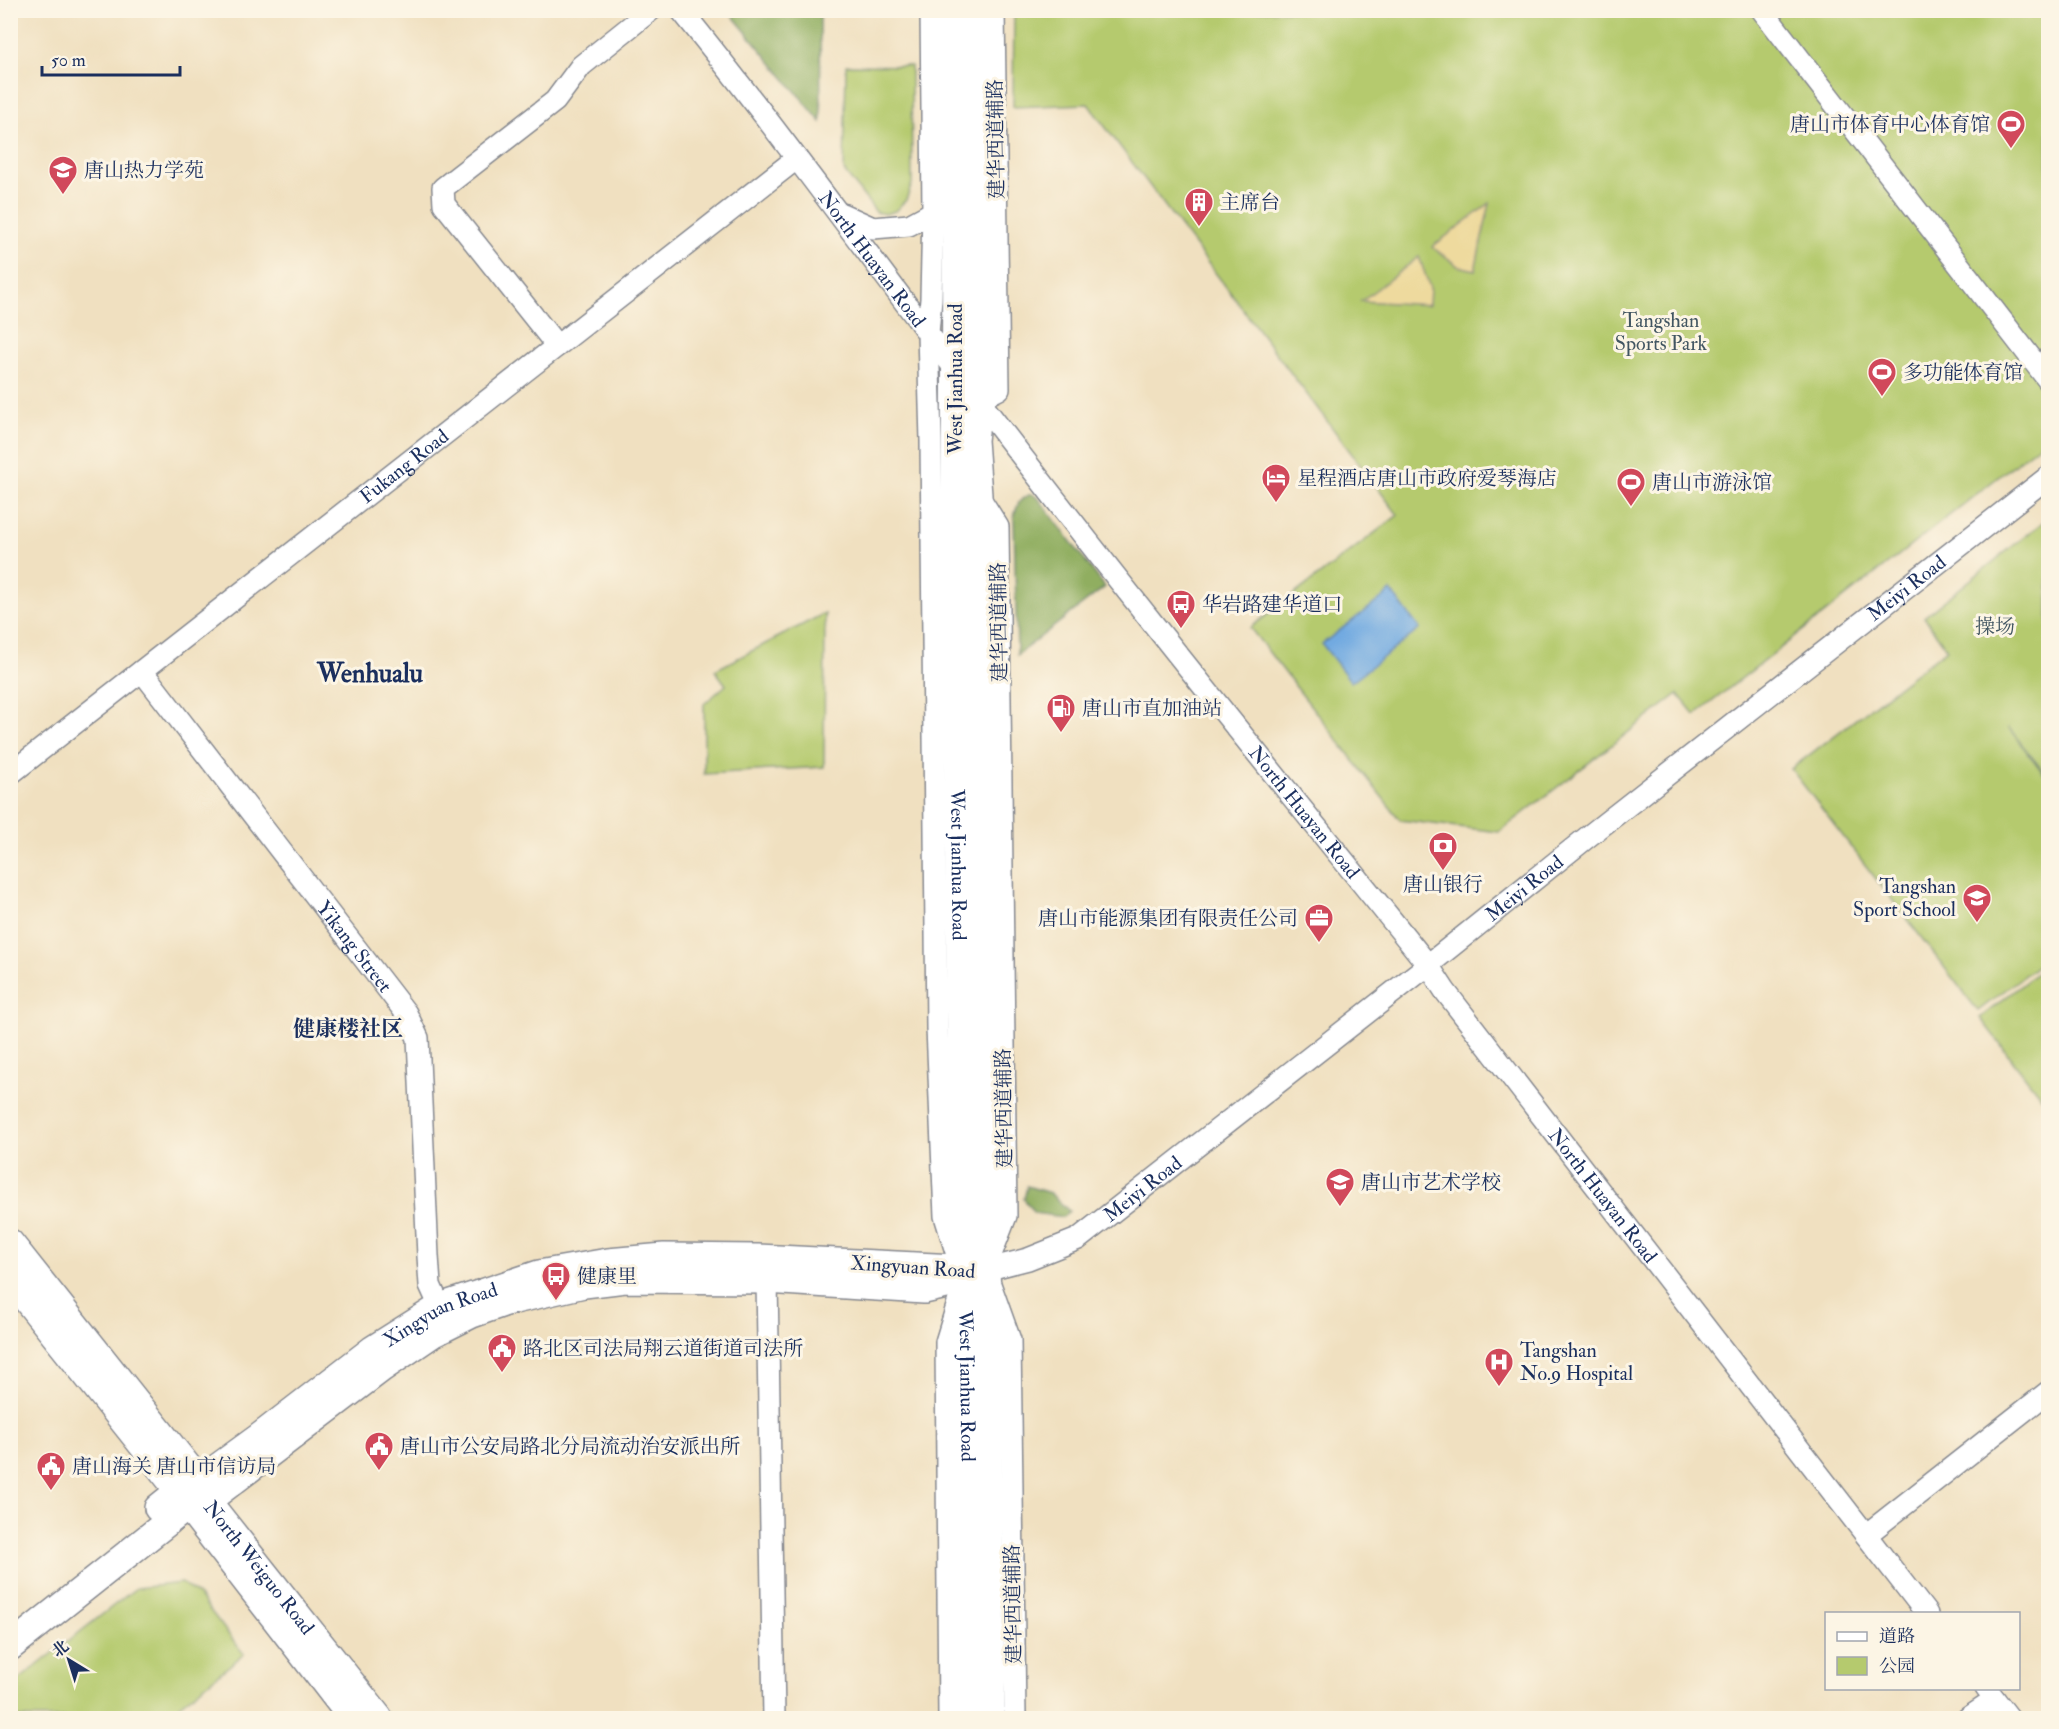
<svg xmlns="http://www.w3.org/2000/svg" width="2059" height="1729" font-family="'IM FELL Double Pica','Noto Serif SC',serif">
	<style>
		.green { fill: #b5ca6e; stroke: #687c66; stroke-width: 1.5 }
		.forest { fill: #90ae61; stroke: #566e60; stroke-width: 1.5 }
		.sand { fill: #eeda9e; stroke: #84847e; stroke-width: 1.5 }
		.water { fill: #72aae1; stroke: #466ca0; stroke-width: 1.5 }
		.lines { fill: none; stroke-linecap: round; stroke-linejoin: round }
		.minor-casing { stroke: #86888f; stroke-width: 24 }
		.major-casing { stroke: #86888f; stroke-width: 30 }
		.minor { stroke: #fff; stroke-width: 21 }
		.major { stroke: #fff; stroke-width: 27 }
		.labels { text-anchor: middle; dominant-baseline: central; stroke-width: 6; stroke-linejoin: round; paint-order: stroke }
		.poi-label { font-size: 20px; fill: #1b2f5e; stroke: #fcf5e5; text-anchor: start }
		.street-label { font-size: 20px; fill: #1b2f5e; stroke: #fcf5e5 }
		.park-label { font-size: 20px; fill: #425662; stroke: #fcf5e5 }
		.quarter-label { font-size: 22px; font-weight: bold; fill: #1b2f5e; stroke: #fcf5e5 }
		.district-label { font-size: 26px; font-weight: bold; fill: #1b2f5e; stroke: #fcf5e5 }
	</style>
	<rect width="100%" height="100%" fill="#fcf5e5"/>
	<filter id="ink" filterUnits="userSpaceOnUse"><feTurbulence type="fractalNoise" baseFrequency=".0167" numOctaves="2"/><feDisplacementMap in="SourceGraphic" scale="12" xChannelSelector="R" yChannelSelector="G"/><feConvolveMatrix kernelMatrix="1 2 1 2 8 2 1 2 1" color-interpolation-filters="sRGB"/></filter>
	<filter id="wash" filterUnits="userSpaceOnUse"><feTurbulence type="fractalNoise" baseFrequency=".008" numOctaves="4" result="noise"/><feDisplacementMap in="SourceGraphic" scale="24" xChannelSelector="R" yChannelSelector="G"/><feGaussianBlur stdDeviation="1.35" result="paint"/><feColorMatrix in="noise" values="0 0 0 0 0 0 0 0 0 0 0 0 0 0 0 0 0 1.4 0 .05"/><feComposite in="paint" operator="in"/></filter>
	<g filter="url(#wash)">
		<rect width="100%" height="100%" fill="#f0e0c0"/>
		<g class="green">
			<path d="M1014,11H2048V438L1695,715L1678,694L1499,832L1400,820L1250,628L1398,515L1088,104L1013,107Z"/>
			<path d="M846,65L911,66L912,184L906,200L895,211L885,214L876,212L844,171Z"/>
			<path d="M2048,518V777L2008,727L2048,779V957L1978,1011L1791,769L1947,649L1924,617Z"/>
			<path d="M825,613L824,767L704,774V704L726,685L715,670Z"/>
			<path d="M2048,964V1106L1980,1018Z"/>
			<path d="M182,1583L199,1596L244,1654L163,1718H11V1686L136,1588Z"/>
		</g>
		<g class="forest">
			<path d="M731,11H820L821,122L731,14Z"/>
			<path d="M1032,494L1039,499L1105,587L1017,655L1014,518C1017,504 1019,498 1032,494Z"/>
			<path d="M1027,1186L1050,1193L1069,1211L1063,1217L1034,1213L1024,1199Z"/>
		</g>
		<g class="sand">
			<path d="M1490,203L1475,270L1458,266L1432,247Z"/>
			<path d="M1419,257L1430,288L1429,305L1361,301Z"/>
		</g>
		<path class="water" d="M1391,591L1420,629L1351,682L1322,644Z"/>
	</g>
	<g filter="url(#ink)">
		<g class="lines">
			<g class="minor-casing">
				<g id="minor">
					<path id="s1" d="M681,10C776,127 864,249 955,369C1108,571 1269,768 1428,965L1445,991L1927,1614"/>
					<path d="M931,10L933,212L931,299L928,333L931,441L937,1028L945,1216L957,1255"/>
					<path d="M1762,10L2048,380"/>
					<path d="M842,214L873,228L909,225L933,212L942,204"/>
					<path d="M557,346L444,204L443,188L555,101L581,66L651,10"/>
					<path d="M979,399L999,389L994,10"/>
					<path d="M978,495L998,527L1006,1216L985,1270L1010,1340L1015,1718"/>
					<path id="s2" d="M142,671L406,1013L418,1038L428,1256L430,1285L440,1307"/>
					<path id="s3" d="M10,774L796,159"/>
					<path id="s4" d="M985,1270L1028,1259L1078,1239L1428,965L1585,839L2048,477"/>
					<path d="M767,1280L774,1718"/>
					<path d="M1866,1535L2048,1392"/>
					<path d="M1986,1688L2009,1718"/>
					<path d="M949,1718L946,1342L961,1293"/>
					<path d="M1968,1718L1995,1700"/>
				</g>
			</g>
			<g class="major-casing">
				<g id="major">
					<path id="s5" d="M953,10L956,192L955,550L963,1217L960,1267L964,1281L967,1341L972,1718"/>
					<path d="M973,10L979,399L974,440L978,495L991,1713"/>
					<path id="s6" d="M10,1243L199,1481L207,1501L379,1718"/>
					<path d="M10,1279L179,1491L188,1506L352,1718"/>
					<path id="s7" d="M158,1508L179,1491L199,1481L258,1438L372,1350L440,1307L539,1274L608,1262L664,1257L758,1258L975,1269"/>
					<path d="M10,1647L188,1506L207,1501L382,1368L432,1334L472,1314L506,1302L584,1284L625,1279L767,1280L924,1290L964,1281L979,1273"/>
				</g>
			</g>
			<use href="#minor" class="minor"/>
			<use href="#major" class="major"/>
		</g>
	</g>
	<defs>
		<g id="stadium-pin" transform="scale(1.5)"><path d="M0 17L-7.5 6A9.5 9.5 0 1 1 7.5 6Z" fill="#d1495b" stroke="#fcf5e5"/><path d="M0-5a6.5 5 0 1 0 0 10a6.5 5 0 1 0 0-10ZM-3.5-1.8h7v3.6h-7Z" fill="#fff"/></g>
		<g id="university-pin" transform="scale(1.5)"><path d="M0 17L-7.5 6A9.5 9.5 0 1 1 7.5 6Z" fill="#d1495b" stroke="#fcf5e5"/><path d="M0-5L7-2L0 1L-7-2ZM-4 1L0 2.5L4 1V4Q0 6-4 4Z" fill="#fff"/></g>
		<g id="building-pin" transform="scale(1.5)"><path d="M0 17L-7.5 6A9.5 9.5 0 1 1 7.5 6Z" fill="#d1495b" stroke="#fcf5e5"/><path d="M-4-6H4V6H1V3H-1V6H-4ZM-2.5-4.3h1.7v1.8h-1.7ZM.8-4.3h1.7v1.8H.8ZM-2.5-1h1.7V.8h-1.7ZM.8-1h1.7V.8H.8Z" fill="#fff"/></g>
		<g id="hotel-pin" transform="scale(1.5)"><path d="M0 17L-7.5 6A9.5 9.5 0 1 1 7.5 6Z" fill="#d1495b" stroke="#fcf5e5"/><path d="M-6-4.5h1.5V1H6V5H4.5V3h-9V5H-6ZM-4 0a1.8 1.8 0 1 1 3.6 0ZM.5 0V-2.5h3Q6-2.5 6 0Z" fill="#fff"/></g>
		<g id="bus-pin" transform="scale(1.5)"><path d="M0 17L-7.5 6A9.5 9.5 0 1 1 7.5 6Z" fill="#d1495b" stroke="#fcf5e5"/><path d="M-5-6H5V4H4V6H2V4H-2V6H-4V4H-5ZM-3.5-4V0h7V-4ZM-3.5 1.2v1.5H-2V1.2ZM2 1.2v1.5H3.5V1.2Z" fill="#fff"/></g>
		<g id="fuel-pin" transform="scale(1.5)"><path d="M0 17L-7.5 6A9.5 9.5 0 1 1 7.5 6Z" fill="#d1495b" stroke="#fcf5e5"/><path d="M-5.5-6h7V0h2V4h1.3V-2.5L3-4.5l.8-.8L6-3V5H2.5V1h-1V6h-7ZM-4.2-4.7v3.2H.2V-4.7Z" fill="#fff"/></g>
		<g id="bank-pin" transform="scale(1.5)"><path d="M0 17L-7.5 6A9.5 9.5 0 1 1 7.5 6Z" fill="#d1495b" stroke="#fcf5e5"/><path d="M-6-4H6V4H-6ZM0-2.3a2.3 2.3 0 1 0 0 4.6a2.3 2.3 0 1 0 0-4.6Z" fill="#fff"/></g>
		<g id="office-pin" transform="scale(1.5)"><path d="M0 17L-7.5 6A9.5 9.5 0 1 1 7.5 6Z" fill="#d1495b" stroke="#fcf5e5"/><path d="M-6-3h4V-5.5h4V-3h4V5H-6ZM-1-4.5V-3h2v-1.5ZM-6 0V1H6V0Z" fill="#fff"/></g>
		<g id="civic-pin" transform="scale(1.5)"><path d="M0 17L-7.5 6A9.5 9.5 0 1 1 7.5 6Z" fill="#d1495b" stroke="#fcf5e5"/><path d="M-.6-6.5H3V-4.5H.6V-3L4-1V1h2V6H-6V1h2V-1L-.6-3ZM-1.2 2.5V6h2.4V2.5Z" fill="#fff"/></g>
		<g id="hospital-pin" transform="scale(1.5)"><path d="M0 17L-7.5 6A9.5 9.5 0 1 1 7.5 6Z" fill="#d1495b" stroke="#fcf5e5"/><path d="M-5-5h3v3.5h4V-5h3V5h-3V1.5h-4V5h-3Z" fill="#fff"/></g>
	</defs>
	<g fill-rule="evenodd">
		<use href="#stadium-pin" x="2011" y="124"/>
		<use href="#university-pin" x="63" y="170"/>
		<use href="#building-pin" x="1199" y="202"/>
		<use href="#stadium-pin" x="1882" y="372"/>
		<use href="#hotel-pin" x="1276" y="478"/>
		<use href="#stadium-pin" x="1631" y="482"/>
		<use href="#bus-pin" x="1181" y="604"/>
		<use href="#fuel-pin" x="1061" y="708"/>
		<use href="#bank-pin" x="1443" y="846"/>
		<use href="#university-pin" x="1977" y="898"/>
		<use href="#office-pin" x="1319" y="918"/>
		<use href="#university-pin" x="1340" y="1182"/>
		<use href="#bus-pin" x="556" y="1276"/>
		<use href="#civic-pin" x="502" y="1348"/>
		<use href="#hospital-pin" x="1499" y="1362"/>
		<use href="#civic-pin" x="379" y="1446"/>
		<use href="#civic-pin" x="51" y="1466"/>
	</g>
	<g class="labels">
		<g class="poi-label">
			<text x="1990" y="124" text-anchor="end">唐山市体育中心体育馆</text>
			<text x="84" y="170">唐山热力学苑</text>
			<text x="1220" y="202">主席台</text>
			<text x="1903" y="372">多功能体育馆</text>
			<text x="1297" y="478">星程酒店唐山市政府爱琴海店</text>
			<text x="1652" y="482">唐山市游泳馆</text>
			<text x="1202" y="604">华岩路建华道口</text>
			<text x="1082" y="708">唐山市直加油站</text>
			<text x="1443" y="884" text-anchor="middle">唐山银行</text>
			<text x="1956" y="886" text-anchor="end">Tangshan<tspan x="1956" dy="23">Sport School</tspan></text>
			<text x="1298" y="918" text-anchor="end">唐山市能源集团有限责任公司</text>
			<text x="1361" y="1182">唐山市艺术学校</text>
			<text x="577" y="1276">健康里</text>
			<text x="523" y="1348">路北区司法局翔云道街道司法所</text>
			<text x="1520" y="1350">Tangshan<tspan x="1520" dy="23">No.9 Hospital</tspan></text>
			<text x="400" y="1446">唐山市公安局路北分局流动治安派出所</text>
			<text x="72" y="1466">唐山海关 唐山市信访局</text>
		</g>
		<g class="street-label">
			<text transform="translate(996 139) rotate(-91)">建华西道辅路</text>
			<text stroke="none"><textPath href="#s1" startOffset="314">North Huayan Road</textPath></text>
			<text transform="translate(955 379) rotate(-90)">West Jianhua Road</text>
			<text stroke="none"><textPath href="#s3" startOffset="500">Fukang Road</textPath></text>
			<text stroke="none"><textPath href="#s4" startOffset="1152">Meiyi Road</textPath></text>
			<text transform="translate(999 622) rotate(-91)">建华西道辅路</text>
			<text stroke="none"><textPath href="#s1" startOffset="1016">North Huayan Road</textPath></text>
			<text stroke="none"><textPath href="#s5" startOffset="855">West Jianhua Road</textPath></text>
			<text stroke="none"><textPath href="#s4" startOffset="666">Meiyi Road</textPath></text>
			<text stroke="none"><textPath href="#s2" startOffset="348">Yikang Street</textPath></text>
			<text transform="translate(1004 1108) rotate(-91)">建华西道辅路</text>
			<text stroke="none"><textPath href="#s4" startOffset="180">Meiyi Road</textPath></text>
			<text stroke="none"><textPath href="#s1" startOffset="1502">North Huayan Road</textPath></text>
			<text transform="translate(913 1267) rotate(4)">Xingyuan Road</text>
			<text stroke="none"><textPath href="#s7" startOffset="344">Xingyuan Road</textPath></text>
			<text stroke="none"><textPath href="#s5" startOffset="1377">West Jianhua Road</textPath></text>
			<text stroke="none"><textPath href="#s6" startOffset="410">North Weiguo Road</textPath></text>
			<text transform="translate(1013 1604) rotate(-91)">建华西道辅路</text>
		</g>
		<g class="park-label">
			<text x="1661" y="320">Tangshan<tspan x="1661" dy="23">Sports Park</tspan></text>
			<text x="1995" y="626">操场</text>
		</g>
		<g class="quarter-label">
			<text x="348" y="1029">健康楼社区</text>
		</g>
		<g class="district-label">
			<text x="370" y="674">Wenhualu</text>
		</g>
	</g>
	<rect width="2059" height="1729" fill="none" stroke="#fcf5e5" stroke-width="36"/>
	<rect x="1825" y="1612" width="195" height="78" fill="#fcf5e5" stroke="#a2a6af" stroke-width="1.5"/>
	<rect x="1837" y="1632" width="30" height="9" fill="#ffffff" stroke="#a2a6af" stroke-width="1.5"/>
	<text x="1879" y="1642" font-size="18" fill="#1b2f5e">道路</text>
	<rect x="1837" y="1657" width="30" height="18" fill="#b5ca6e" stroke="#a2a6af" stroke-width="1.5"/>
	<text x="1879" y="1672" font-size="18" fill="#1b2f5e">公园</text>
	<g transform="translate(69 1660) rotate(322)" stroke="#fcf5e5" stroke-width="4.5" paint-order="stroke">
	<path d="M0-4.5L10 22L0 15L-10 22Z" fill="#1b2f5e"/>
	<text y="-9" font-size="16" font-weight="bold" text-anchor="middle" fill="#1b2f5e">北</text>
	</g>
	<path d="M42 66v9h138v-9" fill="none" stroke="#1b2f5e" stroke-width="3"/>
	<text x="51" y="66" font-size="18" fill="#1b2f5e" stroke="#fcf5e5" stroke-width="4.5" paint-order="stroke">50 m</text>
</svg>
